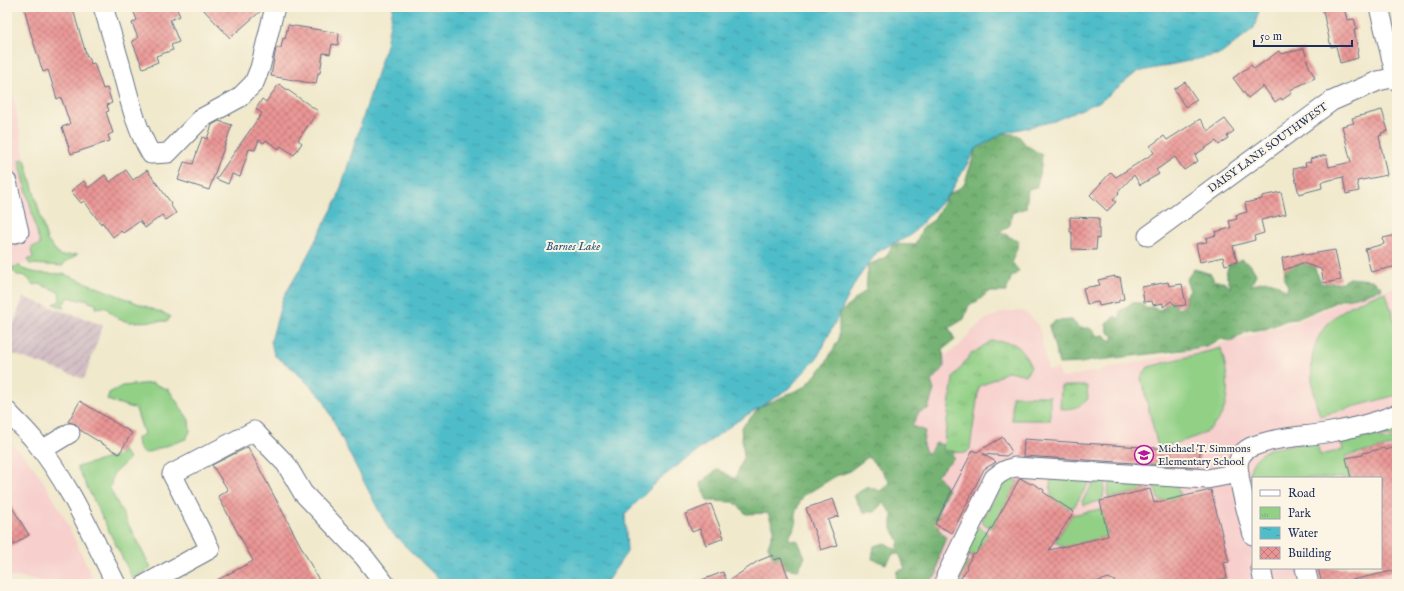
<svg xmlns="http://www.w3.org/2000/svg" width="1404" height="591" font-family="'IM FELL English',serif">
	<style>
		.built { fill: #f7d0ce; fill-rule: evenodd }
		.industrial { fill: url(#industrial-furrows) }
		.green { fill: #92d086; stroke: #568072 }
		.forest { fill: url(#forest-crowns); stroke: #487068 }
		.park { fill: url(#park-tufts); stroke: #568072 }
		.water { fill: url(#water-ripples); stroke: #367694 }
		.building { fill: url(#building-cross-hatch) }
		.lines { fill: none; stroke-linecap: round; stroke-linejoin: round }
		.minor-casing { stroke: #667084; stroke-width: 21 }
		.minor { stroke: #fff; stroke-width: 19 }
		.labels { text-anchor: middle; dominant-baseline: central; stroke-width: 4; stroke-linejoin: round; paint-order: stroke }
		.street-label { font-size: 11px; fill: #1b2f5e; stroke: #fcf5e5 }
		.poi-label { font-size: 11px; fill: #1b2f5e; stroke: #fcf5e5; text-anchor: start }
		.water-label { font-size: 12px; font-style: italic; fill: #2b5a7e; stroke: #fcf5e5 }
	</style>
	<defs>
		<pattern id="industrial-furrows" width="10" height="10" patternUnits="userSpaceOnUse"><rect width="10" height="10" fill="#d2bec4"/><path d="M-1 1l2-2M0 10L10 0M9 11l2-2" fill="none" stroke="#aa9ba2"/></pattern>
		<pattern id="forest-crowns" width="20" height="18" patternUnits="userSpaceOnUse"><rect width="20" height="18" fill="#75b273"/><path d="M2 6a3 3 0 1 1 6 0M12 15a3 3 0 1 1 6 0" fill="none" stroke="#5f9162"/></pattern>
		<pattern id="park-tufts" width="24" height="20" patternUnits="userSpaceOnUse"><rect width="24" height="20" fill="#92d086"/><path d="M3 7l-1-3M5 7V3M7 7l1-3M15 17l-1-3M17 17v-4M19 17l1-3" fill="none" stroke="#7db376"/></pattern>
		<pattern id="water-ripples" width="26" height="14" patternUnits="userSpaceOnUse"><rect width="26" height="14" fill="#50bdc9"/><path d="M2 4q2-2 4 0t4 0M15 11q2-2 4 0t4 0" fill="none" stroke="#429aa6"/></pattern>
		<pattern id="building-cross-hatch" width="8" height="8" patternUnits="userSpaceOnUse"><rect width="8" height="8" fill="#ea9594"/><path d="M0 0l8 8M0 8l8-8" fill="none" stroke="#bd7a7c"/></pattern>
	</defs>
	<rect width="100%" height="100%" fill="#fcf5e5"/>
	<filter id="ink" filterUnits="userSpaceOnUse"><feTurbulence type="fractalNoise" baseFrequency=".025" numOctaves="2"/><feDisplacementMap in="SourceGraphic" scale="8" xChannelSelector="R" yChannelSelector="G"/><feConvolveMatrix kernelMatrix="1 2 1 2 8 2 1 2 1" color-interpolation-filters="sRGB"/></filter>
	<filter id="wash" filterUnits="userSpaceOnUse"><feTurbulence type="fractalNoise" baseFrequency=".012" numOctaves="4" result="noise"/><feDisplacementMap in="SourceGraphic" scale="16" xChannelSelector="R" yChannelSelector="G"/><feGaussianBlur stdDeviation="0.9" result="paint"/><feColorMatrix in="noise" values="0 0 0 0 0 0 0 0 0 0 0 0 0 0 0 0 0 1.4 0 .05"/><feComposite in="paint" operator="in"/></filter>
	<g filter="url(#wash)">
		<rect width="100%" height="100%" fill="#f0e9cc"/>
		<g class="built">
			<path d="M7,61L25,159L51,257L19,265L17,267L7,266Z"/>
			<path d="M1397,287V584H924L886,433L920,374L960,345L972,331L986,319L1003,312L1013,311H1023L1030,316L1036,322L1040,331L1048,370L1058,369L1061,378L1210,347L1291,324L1346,300ZM1253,478H1381V568H1253Z"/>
			<path d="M7,439L29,461L46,485L64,517L93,578L99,584H54L24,578L7,577Z"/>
		</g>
		<path class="industrial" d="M23,297L103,325L84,379L7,352V343Z"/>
		<g class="green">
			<path d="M25,159L47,240L58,254L62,256L78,254L63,264V266L30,264L27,260L33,258L31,250L32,247L40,245L19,160Z"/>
			<path d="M19,265L22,269L37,273L64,274L170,316L168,321L129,322L118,319L105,307L96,308V304L89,302L87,299L79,300L69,297L63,304L64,308L54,304L60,301L59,292L39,284L34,285L32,284C28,277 25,275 17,275L9,267H17Z"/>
			<path d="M1386,292L1397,331V395L1320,416C1313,395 1308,368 1315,346C1324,316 1358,299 1386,292Z"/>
			<path d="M1221,348C1229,377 1235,413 1205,432C1192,440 1173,444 1158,447L1141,378L1148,367Z"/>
			<path d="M152,383L169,390L189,420L190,431L186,439L146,453L142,452L138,446L137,438L144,434L136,409L107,400L109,393L122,386Z"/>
			<rect x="1012" y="396" width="38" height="24"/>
			<path d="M1397,422V438C1388,434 1379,440 1376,429Z"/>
			<path d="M1373,429C1376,441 1385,439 1395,440L1397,441V445L1346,456L1351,478H1253V500C1248,477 1245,462 1269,449L1316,441L1320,455L1343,450L1340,437Z"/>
			<path d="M122,449L129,459L113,474L110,489L151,568L133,579L77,467L120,455Z"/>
			<path d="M1007,474L1018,482L992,528L991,527L990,528L981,522Z"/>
			<path d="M1050,475L1090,481L1074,507L1068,508L1051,497Z"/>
			<path d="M1103,479L1105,482L1103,498L1100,501L1083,505L1082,501L1095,480Z"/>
			<path d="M1109,482L1143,484L1145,489L1144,491L1110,498L1108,497Z"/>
			<path d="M1176,483L1180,495L1178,498L1162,501L1158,499L1155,488L1151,485Z"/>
			<path d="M1100,509L1102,510L1108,536L1064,547L1055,542L1072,515Z"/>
			<path d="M978,526L987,532L986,534L988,535L975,555L973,554L971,557L965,554Z"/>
			<path d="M963,559L968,562L966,567L967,568L961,578L963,584H951Z"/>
		</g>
		<g class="forest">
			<path d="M1003,133L1018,135L1026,145L1042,155L1040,175L1036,188L1028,190L1026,208L1012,213L1010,225L998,234H1005L1019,242L1012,262L1019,271L1011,278L1006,292H988L978,301L969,305L964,319L949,328L955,340L943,349L944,367L931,381L934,390L928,409L919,412L912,426L925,431L923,445L927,454L936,443L949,446L954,458L937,475L948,489L939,509L938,528L946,538L940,552L937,574L927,584H921L917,582L895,584L897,571L905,569L900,555L894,553L886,564L872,559L874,546L885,543L897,550L899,541L892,529V514L883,502L875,512H863L854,496L867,486L880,491L890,483L882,471L868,457L848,472L836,476L803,496L795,513L796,525L788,539L798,541L805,557L798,570L785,568L781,558L774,560L768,546L774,529L768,513L746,514L734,502L707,501L700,483L718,469L735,479L744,457L741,428L760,407L806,386L825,364L839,339V314L866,290L868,265L886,257L893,244L915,245L923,227L934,220L947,196L964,185L976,149Z"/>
			<path d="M1240,259L1250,264L1256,274L1251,286C1266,278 1274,280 1286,291L1288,286L1284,279L1285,269L1302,263L1314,267L1322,284L1342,282L1349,278L1372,280L1382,287V289C1372,292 1353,299 1343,299L1297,319L1287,320L1266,329L1248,331L1231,341L1221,339L1206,346L1191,349L1091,361L1081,363L1059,364L1049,326L1055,321L1072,320L1079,328H1090L1098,336L1104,335L1111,341L1114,336L1108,332L1106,323L1115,316L1120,319V311L1132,303H1141L1147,309L1151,307L1160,310L1171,301L1178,309L1186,305L1185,296L1190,290L1186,280L1194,269L1211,274L1214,281H1222L1231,288L1226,274L1229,264L1237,262Z"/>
		</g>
		<g class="park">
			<path d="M991,341C1017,342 1019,343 1031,367L1026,375L1009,371L979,387L970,449L967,452L964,453L943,450L953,378L970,355Z"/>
			<path d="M1061,386H1087L1088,399C1079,408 1072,409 1060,409Z"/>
		</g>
		<path class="water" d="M393,7H1260L1254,28L1221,54L1137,72L1101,101L1054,121L1003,133L976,149L950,193L910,236L878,251L856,281L817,358L787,390L733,424L661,478L625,514L627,552L605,584H444L389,530L349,453L323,399L292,368L274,355L271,341L283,298L303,264L337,200L386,45Z"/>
		<g id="blocks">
			<g class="building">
				<path d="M24,7H73L76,20L87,57H89L91,64L94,63L103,89L107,88L112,103L107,105L109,111L106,112L113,133L108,135L110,141L71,154L62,127L70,124L61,97L57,99L48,70L43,72L30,31Z"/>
				<path d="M141,7H176L180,16L170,20L179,42L171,45L173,50L156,56L158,62L143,68L132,41L138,38L132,23L137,20L133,10Z"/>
				<path d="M201,7H264L263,9L230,38Z"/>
				<path d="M1322,7H1344L1347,20L1354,19L1357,29L1354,30L1358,51L1357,52L1358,58L1340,63L1336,46L1331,47Z"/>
				<path d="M288,25L339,33L338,45L332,44L330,54L323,53L320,73H318L316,84L271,76L276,48H281L283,38L285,39Z"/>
				<path d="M1304,49L1308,64L1315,78L1290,90L1292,93L1282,100L1281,98L1275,102L1263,86L1248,98L1233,78L1251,65L1254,69L1279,51L1281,54Z"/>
				<path d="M1185,82L1197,100L1185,107L1174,89Z"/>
				<path d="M279,84L318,111L298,140L302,143L294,155L281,146L279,149L266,140L264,143L259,140L255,150L249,149L240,177L232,174L228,184L216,179L262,113L256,109L262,99L266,102Z"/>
				<path d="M1382,110L1388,131L1381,133L1382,135L1379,136L1387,175L1357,181L1359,191L1346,194L1343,177L1321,182L1322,188L1299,194L1293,169L1306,166L1305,163L1311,162L1310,159L1326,155L1329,167L1351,162L1342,126L1354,123L1352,118Z"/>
				<path d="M1200,119L1208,131L1225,119L1234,131L1227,136L1228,138L1219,145L1216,141L1195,155L1198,161L1184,170L1175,157L1156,170L1159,174L1140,185L1134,175L1118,192L1119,193L1113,200L1116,202L1107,211L1090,195L1111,172L1116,177L1154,153L1150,146L1164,136L1167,140Z"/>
				<path d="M219,121L232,125L209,190L178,180L184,162L193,164L202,137L207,139L212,125Z"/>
				<path d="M126,170L133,180L147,170L171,203L170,204L176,213L166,220L162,215L145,228L140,221L123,233L121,231L113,237L102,222L101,224L84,201L81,203L71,191L84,181L88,188L105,175L110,182Z"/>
				<path d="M1281,192L1286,214L1261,220L1264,233L1254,236L1255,240L1233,246L1237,262L1225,265L1223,257L1200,262L1196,244L1207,242L1206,238L1216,235L1215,232L1231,228L1229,221L1237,219L1236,215L1247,212L1245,203L1262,199V196Z"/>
				<path d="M1070,217L1099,218V239L1097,238L1096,250L1072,249V232H1070Z"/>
				<path d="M1397,235V266L1371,272L1365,249L1384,244L1383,238Z"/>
				<path d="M1335,250L1341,280L1324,283L1321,269L1302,263L1284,270L1282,258L1304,253L1305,255Z"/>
				<path d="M1115,276V278L1120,277L1124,299L1119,300V302L1099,306L1098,302L1087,304L1083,288L1100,285L1098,280Z"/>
				<path d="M1168,282L1169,286L1182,284L1186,305L1176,306L1171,301L1163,307V303L1153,305L1152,301L1144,302L1142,287Z"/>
				<path d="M80,401L132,433L119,454L80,430L76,424L68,422Z"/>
				<path d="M1003,437L1012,452L1006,456L983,454L996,462L984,469L952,533L935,524L973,450L977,452Z"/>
				<path d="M1024,439L1200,451L1199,467L1023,456Z"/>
				<path d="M248,447L321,584H210L253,561L218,496L228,490L212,465Z"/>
				<path d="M1397,447V570L1334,584H1322L1318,568H1381V478H1351L1346,458L1363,455V453L1384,448L1385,450Z"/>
				<path d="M1020,478L1031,484L1032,483L1044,490L1043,492L1074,512L1049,550L1108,536L1100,501L1150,489L1154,503L1211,490L1229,562L1224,563L1227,578L1199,584H1119L1109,578L1089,584H971L961,578L967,568L966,567L973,554L975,555L988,535Z"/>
				<path d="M7,499L29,535L7,549Z"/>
				<path d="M833,499L839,516L828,520L837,545L821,550L806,508Z"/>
				<path d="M711,504L724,538L706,545L700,529L692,532L685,514Z"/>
				<path d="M773,555L774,560L781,558L791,584H695L694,583L723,572L727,582L758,561Z"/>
			</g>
		</g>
	</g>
	<g filter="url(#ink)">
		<use href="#blocks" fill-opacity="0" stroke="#667084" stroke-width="1"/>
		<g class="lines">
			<g class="minor-casing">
				<g id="minor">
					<path d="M103,7C109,25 114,43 119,60C128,92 134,125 151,154L168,153L202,118L239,98L254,83L260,68L275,7"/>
					<path d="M1379,7L1397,81"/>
					<path d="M7,182L19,232L7,235"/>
					<path d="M1148,236L1332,101L1378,81L1396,77"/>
					<path d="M7,411C16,421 26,430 34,440C69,482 92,536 116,584"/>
					<path d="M42,450L70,433"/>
					<path d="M1253,535C1249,519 1235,473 1239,460C1241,453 1245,450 1251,447C1275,437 1301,437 1326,433C1350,429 1374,423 1397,414"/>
					<path d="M1261,568L1264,584"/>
					<path d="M1305,568L1309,584"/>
					<path d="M146,584L210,549L172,474L254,431L286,464L303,493L364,557L385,584"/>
					<path d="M946,584V576L994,478C1001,472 1006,469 1015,467L1207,479L1239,473"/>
				</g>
			</g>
			<use href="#minor" class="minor"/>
		</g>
	</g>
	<defs>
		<g id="school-ring" transform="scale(1)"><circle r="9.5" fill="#fcf5e5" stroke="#b5179e" stroke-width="1.5"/><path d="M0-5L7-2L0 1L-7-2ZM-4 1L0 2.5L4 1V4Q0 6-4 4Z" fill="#b5179e"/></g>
	</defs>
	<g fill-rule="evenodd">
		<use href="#school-ring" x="1144" y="455"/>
	</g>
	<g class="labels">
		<g class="street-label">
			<text transform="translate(1268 148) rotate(-36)">DAISY LANE SOUTHWEST</text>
		</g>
		<g class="poi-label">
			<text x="1158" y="449">Michael T. Simmons<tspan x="1158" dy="13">Elementary School</tspan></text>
		</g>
		<g class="water-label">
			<text x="573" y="246">Barnes Lake</text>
		</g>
	</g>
	<rect width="1404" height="591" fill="none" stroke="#fcf5e5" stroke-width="24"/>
	<rect x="1252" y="477" width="130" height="92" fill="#fcf5e5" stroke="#a2a6af"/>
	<rect x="1260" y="490" width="20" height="6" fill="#ffffff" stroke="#a2a6af"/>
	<text x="1288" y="497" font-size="12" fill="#1b2f5e">Road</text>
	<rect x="1260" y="507" width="20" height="12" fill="url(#park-tufts)" stroke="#a2a6af"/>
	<text x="1288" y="517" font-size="12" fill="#1b2f5e">Park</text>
	<rect x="1260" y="527" width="20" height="12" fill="url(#water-ripples)" stroke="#a2a6af"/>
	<text x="1288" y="537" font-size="12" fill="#1b2f5e">Water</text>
	<rect x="1260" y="547" width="20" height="12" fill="url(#building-cross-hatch)" stroke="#a2a6af"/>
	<text x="1288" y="557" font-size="12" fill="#1b2f5e">Building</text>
	<path d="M1254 40v6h98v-6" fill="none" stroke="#1b2f5e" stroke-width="2"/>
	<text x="1260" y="40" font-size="12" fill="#1b2f5e" stroke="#fcf5e5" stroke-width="3" paint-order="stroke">50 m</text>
</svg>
